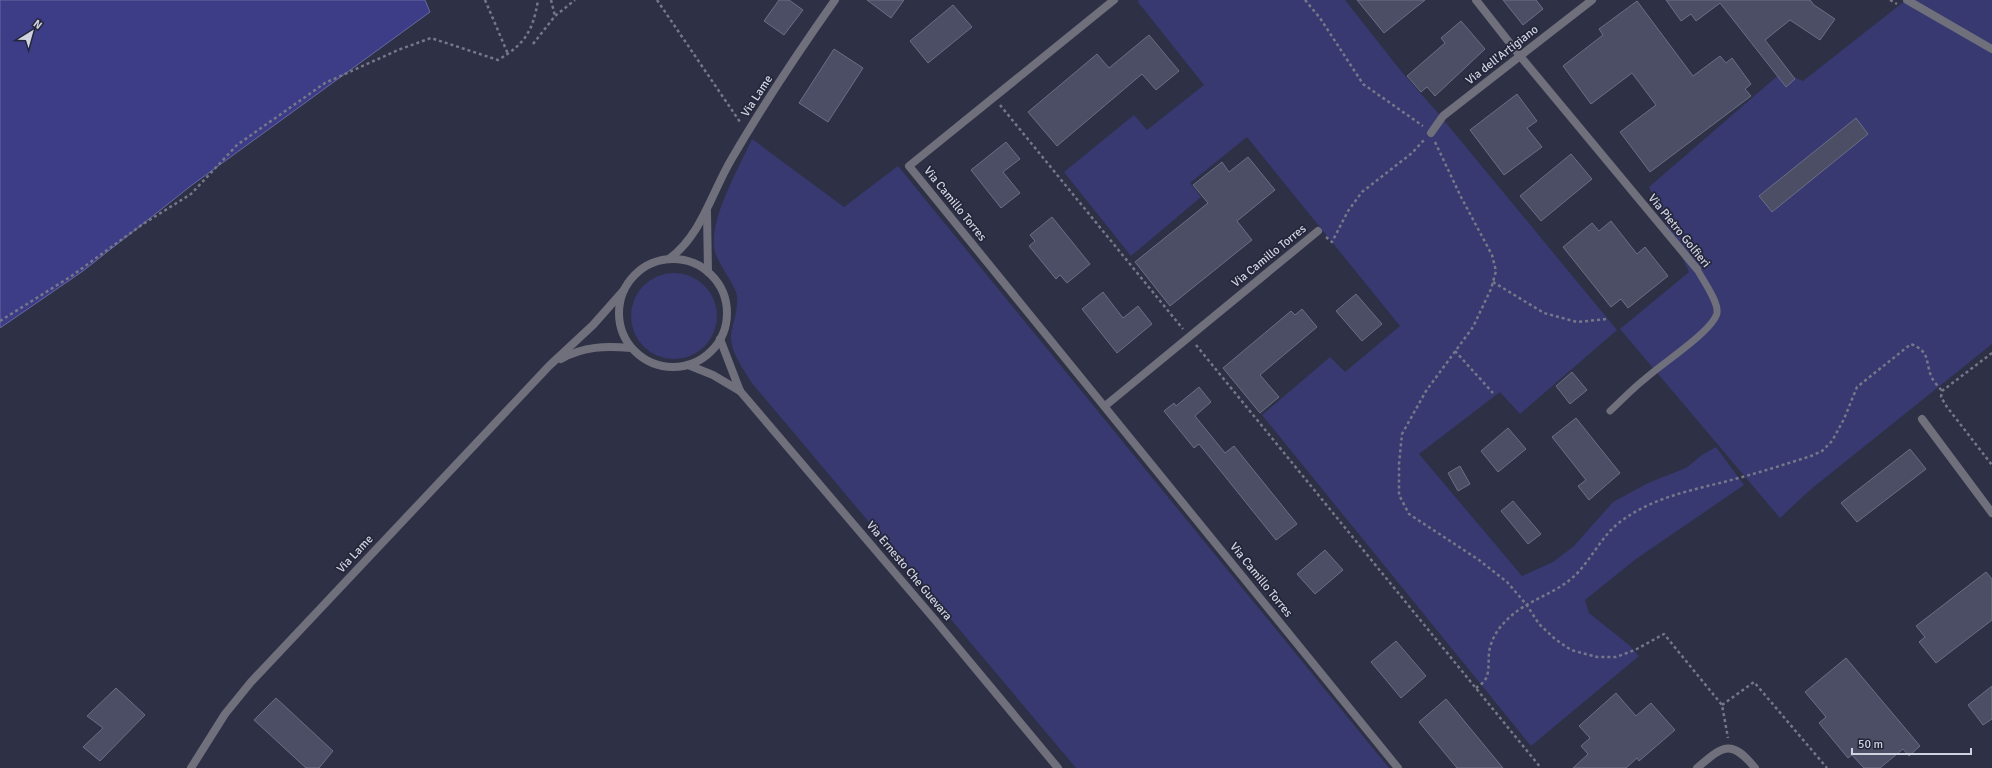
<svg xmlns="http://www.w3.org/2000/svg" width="1992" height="768" font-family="Signika,sans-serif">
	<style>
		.green { fill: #383970 }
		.water { fill: #3d3c86; stroke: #6969a1 }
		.building { fill: #4c4e65; stroke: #6c6e87 }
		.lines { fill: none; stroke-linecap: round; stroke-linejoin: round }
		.path { stroke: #76788a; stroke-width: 2.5; stroke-dasharray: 3 3; stroke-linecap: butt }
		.service { stroke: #6f707b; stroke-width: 7 }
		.minor { stroke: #6f707b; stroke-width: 8 }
		.tertiary { stroke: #6f707b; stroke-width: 8 }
		.labels { text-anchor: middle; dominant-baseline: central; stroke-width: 3.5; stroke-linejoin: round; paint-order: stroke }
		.street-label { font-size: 12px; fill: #d0d2e0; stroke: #24263a }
	</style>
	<rect width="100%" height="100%" fill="#2e3045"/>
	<g class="green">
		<path d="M1139,0H1345L1401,71L1437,112L1617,330L1520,414L1500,392L1419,454L1522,576L1553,562L1574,546L1613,502L1648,483L1686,468L1702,455L1716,447L1744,485L1636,559L1585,600L1589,613L1629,645L1639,656L1531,746L1262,415L1330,357L1345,372L1400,326L1247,137L1190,183L1201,197L1131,256L1064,172L1134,115L1147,130L1204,85L1138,2Z"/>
		<path d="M1906,0H1992V344L1810,490L1780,518L1620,329L1689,272L1649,187L1782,72L1803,81Z"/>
		<path d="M752,139L844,207L898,166L1389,768H1076L751,382C743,368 730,352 731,335C733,321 738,312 737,296C735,283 716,263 714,247C711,215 739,168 752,139Z"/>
		<circle cx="674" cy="316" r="43"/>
	</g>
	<path class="water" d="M0,0H425L430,12L192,185L83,271L0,328Z"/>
	<g class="building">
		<path d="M779,0H789L803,10L784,35L764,21Z"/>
		<path d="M867,0H904L891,18Z"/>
		<path d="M1357,0H1425L1384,33Z"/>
		<path d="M1503,0H1536L1543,9L1523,25Z"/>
		<path d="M1666,0H1810L1814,5L1835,19L1820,40L1790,20L1765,40L1795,79L1786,87L1720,3L1696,21L1691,14L1681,21Z"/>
		<path d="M1637,1L1693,76L1720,56L1726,63L1732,58L1751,84L1745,89L1751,96L1650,172L1620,132L1656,105L1632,73L1591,104L1563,66L1603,35L1599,29Z"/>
		<path d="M953,5L972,27L928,63L910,41Z"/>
		<path d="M1461,21L1485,49L1435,96L1427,87L1421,92L1407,76L1445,43L1441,38Z"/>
		<path d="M1149,35L1179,71L1156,90L1142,74L1057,146L1028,112L1097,54L1109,68Z"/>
		<path d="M834,49L863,68L828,122L799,103Z"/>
		<path d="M1517,94L1537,121L1527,128L1542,147L1504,175L1470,130Z"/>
		<path d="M1856,118L1868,134L1772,212L1759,196Z"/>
		<path d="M1006,142L1020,159L1003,172L1020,193L1001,208L971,170Z"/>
		<path d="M1571,154L1592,179L1541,221L1520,196Z"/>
		<path d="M1248,157L1275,190L1237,221L1252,240L1170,306L1135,262L1208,203L1193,185L1222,162L1229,172Z"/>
		<path d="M1052,217L1090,264L1067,283L1060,275L1056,279L1029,246L1035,241L1030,235Z"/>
		<path d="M1611,221L1637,254L1645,247L1668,276L1628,308L1621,299L1611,307L1563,247L1592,223L1599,231Z"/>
		<path d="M1103,292L1123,318L1138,306L1152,324L1117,353L1082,309Z"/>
		<path d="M1356,294L1382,324L1362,341L1336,311Z"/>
		<path d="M1302,309L1317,327L1260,375L1279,397L1260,413L1223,368L1291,311L1295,315Z"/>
		<path d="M1572,372L1587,390L1570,404L1556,386Z"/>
		<path d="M1199,387L1211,402L1195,416L1225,453L1234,446L1297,524L1276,540L1199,444L1194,448L1164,411L1174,403L1176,406Z"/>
		<path d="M1576,418L1620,473L1589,500L1578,486L1586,480L1552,437Z"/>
		<path d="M1508,428L1526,449L1498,472L1481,451Z"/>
		<path d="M1910,449L1926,469L1857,522L1841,503Z"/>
		<path d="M1460,466L1470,484L1458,491L1448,473Z"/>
		<path d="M1513,501L1541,534L1528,544L1501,511Z"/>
		<path d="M1325,550L1343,570L1315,594L1297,574Z"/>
		<path d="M1986,572L1992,579V620L1936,663L1919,642L1925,637L1916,626Z"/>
		<path d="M1396,641L1426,676L1401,698L1371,662Z"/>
		<path d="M1846,658L1920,746L1909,756L1903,749L1880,768H1864L1852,755L1848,758L1819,723L1826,717L1805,692Z"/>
		<path d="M1992,686V719L1983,725L1968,705Z"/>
		<path d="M116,688L145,715L100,761L83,747L103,728L87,716Z"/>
		<path d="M1616,693L1636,716L1651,703L1675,730L1639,761L1637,758L1626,768H1573L1588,754L1581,746L1590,738L1579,726Z"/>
		<path d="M276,698L333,751L319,768H306L254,720Z"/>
		<path d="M1446,699L1503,768H1457L1419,722Z"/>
	</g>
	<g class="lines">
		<g class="path">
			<path d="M485,0L508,54"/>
			<path d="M551,0L555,16"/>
			<path d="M657,0L740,122"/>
			<path d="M1305,0L1320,18L1363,84L1423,126"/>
			<path d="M1890,0L1897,4"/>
			<path d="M533,44L555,16L575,0"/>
			<path d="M1000,105L1183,329"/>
			<path d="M1435,142L1461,197L1492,255L1496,271L1491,289L1473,327L1426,391L1402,434L1399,464V495L1409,514L1479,560L1507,582L1526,604L1539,624L1555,639L1571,650L1597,657H1616L1635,650L1664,634L1722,705L1728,738"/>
			<path d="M1326,237L1332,242L1348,211L1362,192L1412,153L1424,140"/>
			<path d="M1493,282L1544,313L1577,322L1607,319"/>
			<path d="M0,321L70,277L143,224L191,194L237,145L325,83L398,50L431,38L498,60C525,44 533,31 538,0"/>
			<path d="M1196,345L1541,768"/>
			<path d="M1455,351L1493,393"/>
			<path d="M1992,353L1942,391L1941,397L1947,407L1992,465"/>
			<path d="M1476,688C1479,686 1483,683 1485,680C1490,672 1488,662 1489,653C1490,643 1496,631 1503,624C1523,601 1549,597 1571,579C1590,563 1600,537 1620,522C1654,496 1695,490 1735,479C1761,472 1786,464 1811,456L1822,451L1832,441L1844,419L1857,387L1911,344C1930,352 1925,359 1931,376C1933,381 1939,387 1942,391"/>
			<path d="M1722,705L1754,682L1827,768"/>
		</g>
		<path class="service" d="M1610,411C1622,400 1633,388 1646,378C1661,364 1713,331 1717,313C1719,302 1702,279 1697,269"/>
		<g class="minor">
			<path d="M1114,0L909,166L1398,768"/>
			<path d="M1476,0L1520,56L1697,269"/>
			<path d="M1907,0L1992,49"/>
			<path d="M1431,133L1443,116L1592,0"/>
			<path d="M707,211L708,272"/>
			<path d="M669,259C702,234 711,194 731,160C763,105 799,51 835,0"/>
			<path d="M1105,406L1318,231"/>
			<path d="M1922,419L1992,513"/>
			<path d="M1697,768C1723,746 1731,738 1755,768"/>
		</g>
		<g class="tertiary">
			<circle cx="673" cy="313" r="54"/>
			<path d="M720,339L740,391L935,620L1058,768"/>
			<path d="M561,359C584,346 606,346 631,348"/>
			<path d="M688,365L713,375L740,391"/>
			<path d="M191,768L225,714L251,682L549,366L593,325L624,290"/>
		</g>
	</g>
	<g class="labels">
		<g class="street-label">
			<text transform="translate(1502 55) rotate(-38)">Via dell'Artigiano</text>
			<text transform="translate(757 96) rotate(-57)">Via Lame</text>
			<text transform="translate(955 204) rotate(51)">Via Camillo Torres</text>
			<text transform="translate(1679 231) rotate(51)">Via Pietro Golfieri</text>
			<text transform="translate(1269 256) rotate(-39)">Via Camillo Torres</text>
			<text transform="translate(355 554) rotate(-47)">Via Lame</text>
			<text transform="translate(909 571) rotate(50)">Via Ernesto Che Guevara</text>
			<text transform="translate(1261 580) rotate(51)">Via Camillo Torres</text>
		</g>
	</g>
	<g transform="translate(32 32) rotate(37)" stroke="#24263a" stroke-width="3" paint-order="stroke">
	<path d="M0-3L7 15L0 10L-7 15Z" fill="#d0d2e0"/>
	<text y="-6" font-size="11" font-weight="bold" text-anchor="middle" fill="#d0d2e0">N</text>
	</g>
	<path d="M1852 748v6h119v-6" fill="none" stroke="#d0d2e0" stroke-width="2"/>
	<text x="1858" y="748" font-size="12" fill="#d0d2e0" stroke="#24263a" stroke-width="3" paint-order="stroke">50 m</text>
</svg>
